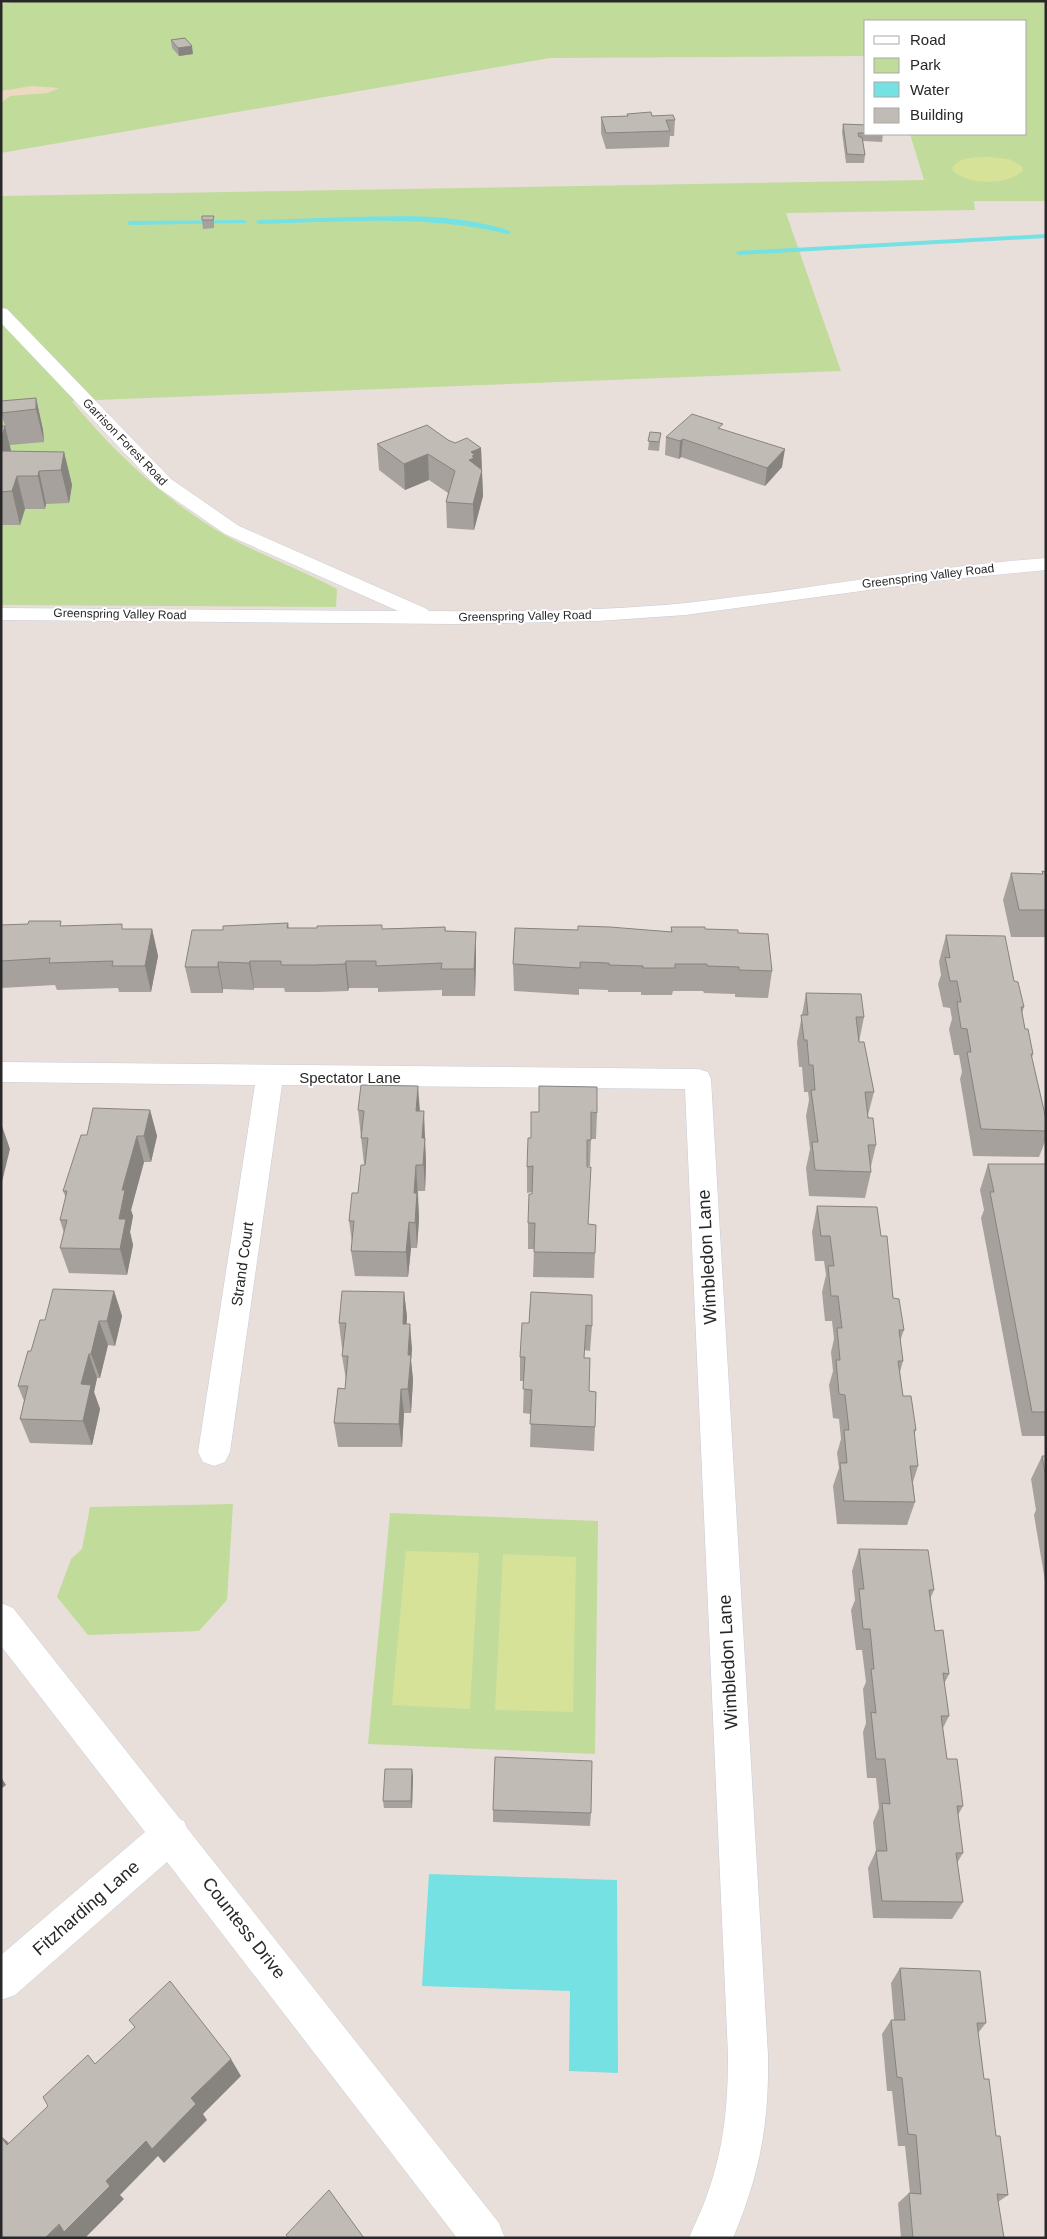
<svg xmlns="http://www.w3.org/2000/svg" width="1047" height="2239" font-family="Helvetica,sans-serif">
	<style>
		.green { fill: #c1db9b }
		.sand { fill: #ecdac0 }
		.pitch { fill: #d5e298 }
		.water { fill: #76e1e3 }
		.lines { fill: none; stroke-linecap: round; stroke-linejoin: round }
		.stream { fill: #76e1e3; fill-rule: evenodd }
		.minor-casing { stroke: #c6ccd5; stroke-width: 1 }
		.secondary-casing { stroke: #c6ccd5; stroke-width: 1 }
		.minor { fill: #fff; fill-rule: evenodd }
		.secondary { fill: #fff; fill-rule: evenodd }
		.wall { fill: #a6a19d }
		.shaded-wall { fill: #87837f }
		.building { fill: #c1bbb6; stroke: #87837f }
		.labels { text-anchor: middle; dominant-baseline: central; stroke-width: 4; stroke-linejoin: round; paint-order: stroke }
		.far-street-label { font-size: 12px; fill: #282828; stroke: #fff }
		.street-label { font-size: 15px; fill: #282828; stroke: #fff }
		.near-street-label { font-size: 18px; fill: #282828; stroke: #fff }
	</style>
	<rect width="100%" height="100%" fill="#e9dfda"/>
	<g class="green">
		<path d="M18,1H1046V201H974L975,210L786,213L841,371L72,401C112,451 168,502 223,534C260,555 300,569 337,589L336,607L1,605V196L924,180L910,134H1026V21H866V56L550,58L1,153V4Z"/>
		<path d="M233,1504L227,1600L199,1631L88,1635L57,1597L71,1559L82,1549L90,1507Z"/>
		<path d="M390,1513L598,1521L595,1754L368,1744Z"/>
	</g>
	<path class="sand" d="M32,86L59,88L48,93L10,96L1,103V91Z"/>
	<g class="pitch">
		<path d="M990,157L1009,159L1022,166L1023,170C1009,187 966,185 952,170C956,156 978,157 990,157Z"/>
		<path d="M406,1551L479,1553L470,1709L392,1705Z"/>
		<path d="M503,1554L576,1557L573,1712L495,1710Z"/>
	</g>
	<path class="water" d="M429,1874L617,1880L618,2073L569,2071L570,1991L422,1986Z"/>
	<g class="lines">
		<g class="stream">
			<path d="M352,217C398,216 445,214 489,225C496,227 505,228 511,232L508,234C426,214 343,222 259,224L256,222L259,220Z"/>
			<path d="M244,220L247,222L246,223L130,225L127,223L130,221Z"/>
			<path d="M1046,234V238L739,255L736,253L739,251Z"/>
		</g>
		<g class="minor-casing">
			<g id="minor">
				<path d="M1,1062L698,1069L708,1072L711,1079L768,2055C769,2125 760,2173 733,2238H689C695,2223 702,2210 707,2195C724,2149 728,2104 728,2055L685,1089L282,1085L230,1452L225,1462L214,1466L203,1462L198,1452L255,1085L1,1082Z"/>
				<path d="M1,1603L13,1608L180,1819L184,1821L187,1828L499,2223L505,2238H457L167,1862L15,1995L1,2000V1955L145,1832L1,1646Z"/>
			</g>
		</g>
		<g class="secondary-casing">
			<path id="secondary" d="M1,308L7,309L171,479L239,526L427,609L429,611C515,612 601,611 686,603C806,590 925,567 1046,558V570L942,580L685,615L597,621L456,624L1,620V608L398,611L225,534L157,487L1,323Z"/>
		</g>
		<use href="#minor" class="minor"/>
		<use href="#secondary" class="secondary"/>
	</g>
	<g class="wall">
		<path d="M171,40L193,54L179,56L172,48Z"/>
		<path d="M627,114L652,116L675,120L674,136H670L669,147L606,149L601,133V117L627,116Z"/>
		<path d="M843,124L866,125V134H883L882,142L863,141L865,155L864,163H846L842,132Z"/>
		<path d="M214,216V228L203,229L202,220Z"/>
		<path d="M36,398L43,430L44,442L10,445L11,452H64L72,485L69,503L46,504L45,509H25L20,525H1V426H5L1,413Z"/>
		<path d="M722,430L782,467L765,486L681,457L679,459L665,455L666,437Z"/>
		<path d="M650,432L660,442L659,451L648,450Z"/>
		<path d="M448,440L455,443L481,448L483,496L474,530L447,528L446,502L448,493L429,480L405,490L379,470L377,444Z"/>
		<path d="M1042,871L1046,872V937H1011L1003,900L1011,873L1042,874Z"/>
		<path d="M288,923L289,928H317L382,925V929L445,927L446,931L476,932V959L475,996H442V990L378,992V988H349L348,991L318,992H285L284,988H254V990L223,989V993H191L185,967L223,930Z"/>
		<path d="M1,925L124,929H152L158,956L151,992H119L118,988L57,990L55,985L1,988Z"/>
		<path d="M671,927L705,929L738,933L772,971L768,998L735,997V994L704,993L703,991H673L672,995H641V992H608V990L579,989V995L514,991L513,964L578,930L671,932Z"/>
		<path d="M946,935L1014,981L1024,1007L1022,1013L1025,1029L1033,1054L1032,1058L1046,1119V1139L1039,1157L973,1156L960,1079L962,1072L959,1055H954L949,1029L952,1019L950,1008L943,1007L938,984L941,975L939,962Z"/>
		<path d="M806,993L864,1017L859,1042L874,1092L868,1115L876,1145L871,1166V1172L865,1198L809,1196L806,1168L810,1149L806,1116L809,1100L808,1092H804L802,1067H799L797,1042Z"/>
		<path d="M150,1110L157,1136L151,1162H144L131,1210L133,1216L130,1232L133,1245L127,1275L69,1273L60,1248L64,1233L60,1220L66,1198L63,1191L87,1135Z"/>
		<path d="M358,1110L420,1111L425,1137V1144L426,1164L425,1191H418L419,1219L417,1248H411L408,1277L355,1276L351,1251L352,1243L349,1221L358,1193L365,1164H364Z"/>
		<path d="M531,1112L597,1113L596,1139H591L590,1166H587L588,1224L595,1253L594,1278L533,1277L534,1249H528V1223L532,1192L527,1193V1167L531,1138Z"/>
		<path d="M988,1164H1046V1436H1022L981,1218L984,1210L980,1190Z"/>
		<path d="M817,1206L881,1236L893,1298L904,1330L900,1341L903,1361L900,1372L903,1396L916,1430L914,1435L918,1466L913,1482L915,1502L907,1525L837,1524L833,1486L839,1468L837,1453L841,1439L839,1419L833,1418L829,1385L833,1371L831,1352L834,1339L832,1321H825L822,1292L826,1275L824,1261H815L812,1232Z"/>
		<path d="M114,1291L122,1316L115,1346L108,1345L100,1378H97L94,1392L100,1409L92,1445L30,1443L20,1419L24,1401L18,1386L31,1351L45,1320Z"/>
		<path d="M404,1292L407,1317L406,1324L412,1349L411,1360L413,1380L411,1413H404L402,1447H338L334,1423L345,1389L346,1380L342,1356L343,1348H342L339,1323Z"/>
		<path d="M531,1292L592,1326L590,1351L584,1350V1358L595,1427L594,1451L530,1447L531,1414L523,1413L524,1381H520V1357L529,1323Z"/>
		<path d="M1042,1456H1046V1587L1034,1515L1036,1510L1031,1479Z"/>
		<path d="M859,1549L934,1590L930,1599L935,1631L949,1674L944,1684L949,1716L943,1728L947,1759L963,1806L958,1815L963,1853L957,1863L963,1902L952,1919L873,1918L868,1868L876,1851L873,1822L879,1808L876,1778H867L863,1732L866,1723L863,1689L866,1682L862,1650H856L851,1610L855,1600L852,1571Z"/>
		<path d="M413,1776L412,1808H384L383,1801Z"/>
		<path d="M493,1810L591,1813L590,1826L493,1822Z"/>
		<path d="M900,1968L986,2023L978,2033L984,2079L1008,2195L998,2202L1004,2238H901L898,2203L909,2193H910L905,2146H898L892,2091H887L882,2034L891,2020H894L891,1983Z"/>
	</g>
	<g class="shaded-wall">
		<path d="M192,46L193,54L179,56L178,48Z"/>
		<path d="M36,398L43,430L44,442L36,409Z"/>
		<path d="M5,426L13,459L1,466V439Z"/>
		<path d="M683,439L681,457L679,459L680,441Z"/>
		<path d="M481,448L483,496L474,530L473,504L469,460L471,452Z"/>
		<path d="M785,449L782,467L765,486L767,468Z"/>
		<path d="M64,452L72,485L69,503L61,470Z"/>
		<path d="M428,454L429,480L405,490L404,464Z"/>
		<path d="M39,471L46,504L45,509L38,476Z"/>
		<path d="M17,476L25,509L20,525L12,491Z"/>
		<path d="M152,929L158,956L151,992L145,966Z"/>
		<path d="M476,932V959L475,996L474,969Z"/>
		<path d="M250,961L254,988V990L249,963Z"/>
		<path d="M346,961L349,988L348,991L345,964Z"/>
		<path d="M218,962L223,989V993L218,967Z"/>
		<path d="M418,1086L420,1112L416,1111Z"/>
		<path d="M150,1110L157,1136L151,1162L144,1136Z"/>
		<path d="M424,1111L426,1164L425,1191L422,1138Z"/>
		<path d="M1,1123L10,1149L1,1186Z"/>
		<path d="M137,1136L144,1162L131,1210L133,1216L130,1232L133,1245L127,1275L120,1249L119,1219L122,1190Z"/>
		<path d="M416,1165L419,1219L417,1248L414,1193Z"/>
		<path d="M409,1222L411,1248L408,1277L406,1252Z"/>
		<path d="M114,1291L122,1316L115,1346L107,1321Z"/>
		<path d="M404,1292L407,1317L405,1348L403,1324Z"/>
		<path d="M99,1321L108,1345L100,1378L91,1354Z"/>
		<path d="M410,1324L412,1349L411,1360L413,1380L411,1413L408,1389V1355Z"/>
		<path d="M89,1354L97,1378L94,1392L100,1409L92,1445L83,1421L81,1384Z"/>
		<path d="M401,1389L404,1413L402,1447L399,1424Z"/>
		<path d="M412,1769L413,1776L412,1808L411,1801Z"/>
		<path d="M1,1777L6,1785L1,1789Z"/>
		<path d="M231,2059L241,2076L203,2114L207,2120L164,2163L158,2156L120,2195L124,2199L85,2238H45L106,2181L146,2141L191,2098Z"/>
		<path d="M1,2136L18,2151L7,2145Z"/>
	</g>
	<g class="building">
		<path d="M185,38L192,46L178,48L171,40Z"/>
		<path d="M651,112L652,116L673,115L675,120H666L670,131L606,133L601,117L628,116L627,114Z"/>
		<path d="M843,124L866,125V133H858L859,137H862L865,155L847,154Z"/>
		<path d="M202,216H214L213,220H202Z"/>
		<path d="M36,398V409L1,413V401Z"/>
		<path d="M692,414L723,424L718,428L785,449L767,468L683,439L680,441L666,437Z"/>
		<path d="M427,425L448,440L455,443L467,438L481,448L471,452L475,455L472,456L474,458L469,460L482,470L473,504L446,502L455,471L428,454L404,464L377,444Z"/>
		<path d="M1,426H5L1,439Z"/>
		<path d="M650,432L661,433L659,442L648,441Z"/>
		<path d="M1,451L64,452L61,470L39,471L38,476H17L12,491L1,492Z"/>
		<path d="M1042,871L1046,872V910H1019L1011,873L1043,874Z"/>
		<path d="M29,921H61L60,926L122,924V929H152L145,966H112L113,961L49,963L50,958L1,961V925L28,924Z"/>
		<path d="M288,923L287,928H317V926L382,925V929L445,927V931L476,932L474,969H441L442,963L376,966V961H346L345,964L314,965H281V961H250L249,963L218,962V967H185L192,930H223V926Z"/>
		<path d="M578,926L610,927L672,932L671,927H705V929L738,930V933L768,934L772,971L739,970V967L707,966V964H675V968H643V966L609,965V963L580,962V968L513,964L515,928L578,930Z"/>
		<path d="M946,935L1005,936L1014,981L1018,982L1024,1007H1021L1025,1029H1028L1033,1054H1031L1046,1119V1131L981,1129L967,1052H971L967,1029L961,1028L957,1002H961L957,981H950L945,957L950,958Z"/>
		<path d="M806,993L861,994L864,1017H856L859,1042H864L874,1092H865L868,1118H873L876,1145H868L871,1172L815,1170L812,1142H818L811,1090H815L813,1065H809L807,1040H804L801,1015H808Z"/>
		<path d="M361,1085L418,1086L416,1111H424L422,1138H425L423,1165H416L414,1193H417L415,1223L409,1222L406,1252L351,1251L354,1221H349L352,1193H358L361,1165H365L368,1138H361L364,1111L358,1110Z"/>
		<path d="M539,1086L597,1087V1113L591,1112V1140H587V1167H591L588,1224L596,1225L595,1253L534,1252L535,1223H528L529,1194H532L533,1166L527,1167L528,1138H531V1112H539Z"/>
		<path d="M93,1108L150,1110L144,1136H137L122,1190H125L119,1219H126L120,1249L60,1248L67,1220H60L67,1191H63L81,1135H87Z"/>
		<path d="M988,1164H1046V1412H1032L990,1192H994Z"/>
		<path d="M817,1206L877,1207L881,1236H887L893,1298L899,1299L904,1330H899L903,1361H898L903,1396H911L916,1430H914L918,1466H910L915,1502L844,1501L840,1463H847L844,1430H849L845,1395L839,1394L836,1360H840L837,1328H842L838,1296H831L828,1266H834L830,1236H821Z"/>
		<path d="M53,1289L114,1291L107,1321H99L91,1354H89L81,1384L91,1385L83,1421L20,1419L28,1386H18L28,1351H31L40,1320H45Z"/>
		<path d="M342,1291L404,1292L403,1324H410L408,1355H411L408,1389H401L399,1424L334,1423L338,1388L345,1389L348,1356H342L346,1323H339Z"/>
		<path d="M531,1292L592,1295V1326L586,1325L584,1358H590L589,1391L596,1392L595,1427L530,1424L532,1390L523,1389L525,1357H520L522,1323H529Z"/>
		<path d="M1042,1456H1046V1478Z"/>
		<path d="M859,1549L928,1550L934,1590H929L935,1631L943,1630L949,1674L943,1673L949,1716H941L947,1759H957L963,1806H957L963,1853H956L963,1902L882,1901L876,1851H887L882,1803L890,1804L885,1759H876L871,1712L876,1713L871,1669H874L870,1629H863L859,1589H864Z"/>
		<path d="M495,1757L592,1761L591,1813L493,1810Z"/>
		<path d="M385,1769H412L411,1801H383Z"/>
		<path d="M900,1968L980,1971L986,2023H977L984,2079H989L996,2136H1000L1008,2195L997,2194L1004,2238H913L909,2193L921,2194L916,2135L908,2134L902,2078L897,2077L891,2020H905Z"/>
		<path d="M170,1981L231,2059L191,2098L196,2104L152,2149L146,2141L106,2181L110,2186L64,2232L59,2224L45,2238H1V2137L7,2145L48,2106L43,2097L88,2055L95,2064L135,2027L129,2020Z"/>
		<path d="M329,2190L364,2238H288L286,2235Z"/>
	</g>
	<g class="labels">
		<g class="far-street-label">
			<text transform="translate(125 442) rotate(46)">Garrison Forest Road</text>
			<text transform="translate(928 576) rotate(-7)">Greenspring Valley Road</text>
			<text transform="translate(120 614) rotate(1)">Greenspring Valley Road</text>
			<text transform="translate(525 616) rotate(-1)">Greenspring Valley Road</text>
		</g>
		<g class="street-label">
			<text x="350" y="1077">Spectator Lane</text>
			<text transform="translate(242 1264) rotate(-82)">Strand Court</text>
		</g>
		<g class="near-street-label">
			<text transform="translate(707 1257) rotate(-93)">Wimbledon Lane</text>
			<text transform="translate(728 1662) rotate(-93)">Wimbledon Lane</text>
			<text transform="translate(86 1908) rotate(-41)">Fitzharding Lane</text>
			<text transform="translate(244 1928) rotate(52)">Countess Drive</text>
		</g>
	</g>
	<rect width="1047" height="2239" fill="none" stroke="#282828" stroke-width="5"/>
	<rect x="864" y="20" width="162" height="115" fill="#ffffff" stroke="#a9a9a9"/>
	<rect x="874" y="36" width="25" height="8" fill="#ffffff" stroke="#a9a9a9"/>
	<text x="910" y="45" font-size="15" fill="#282828">Road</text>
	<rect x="874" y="58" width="25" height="15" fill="#c1db9b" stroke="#a9a9a9"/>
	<text x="910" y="70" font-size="15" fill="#282828">Park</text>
	<rect x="874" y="82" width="25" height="15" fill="#76e1e3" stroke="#a9a9a9"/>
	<text x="910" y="95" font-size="15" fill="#282828">Water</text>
	<rect x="874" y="108" width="25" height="15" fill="#c1bbb6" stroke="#a9a9a9"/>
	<text x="910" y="120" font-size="15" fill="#282828">Building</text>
</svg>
